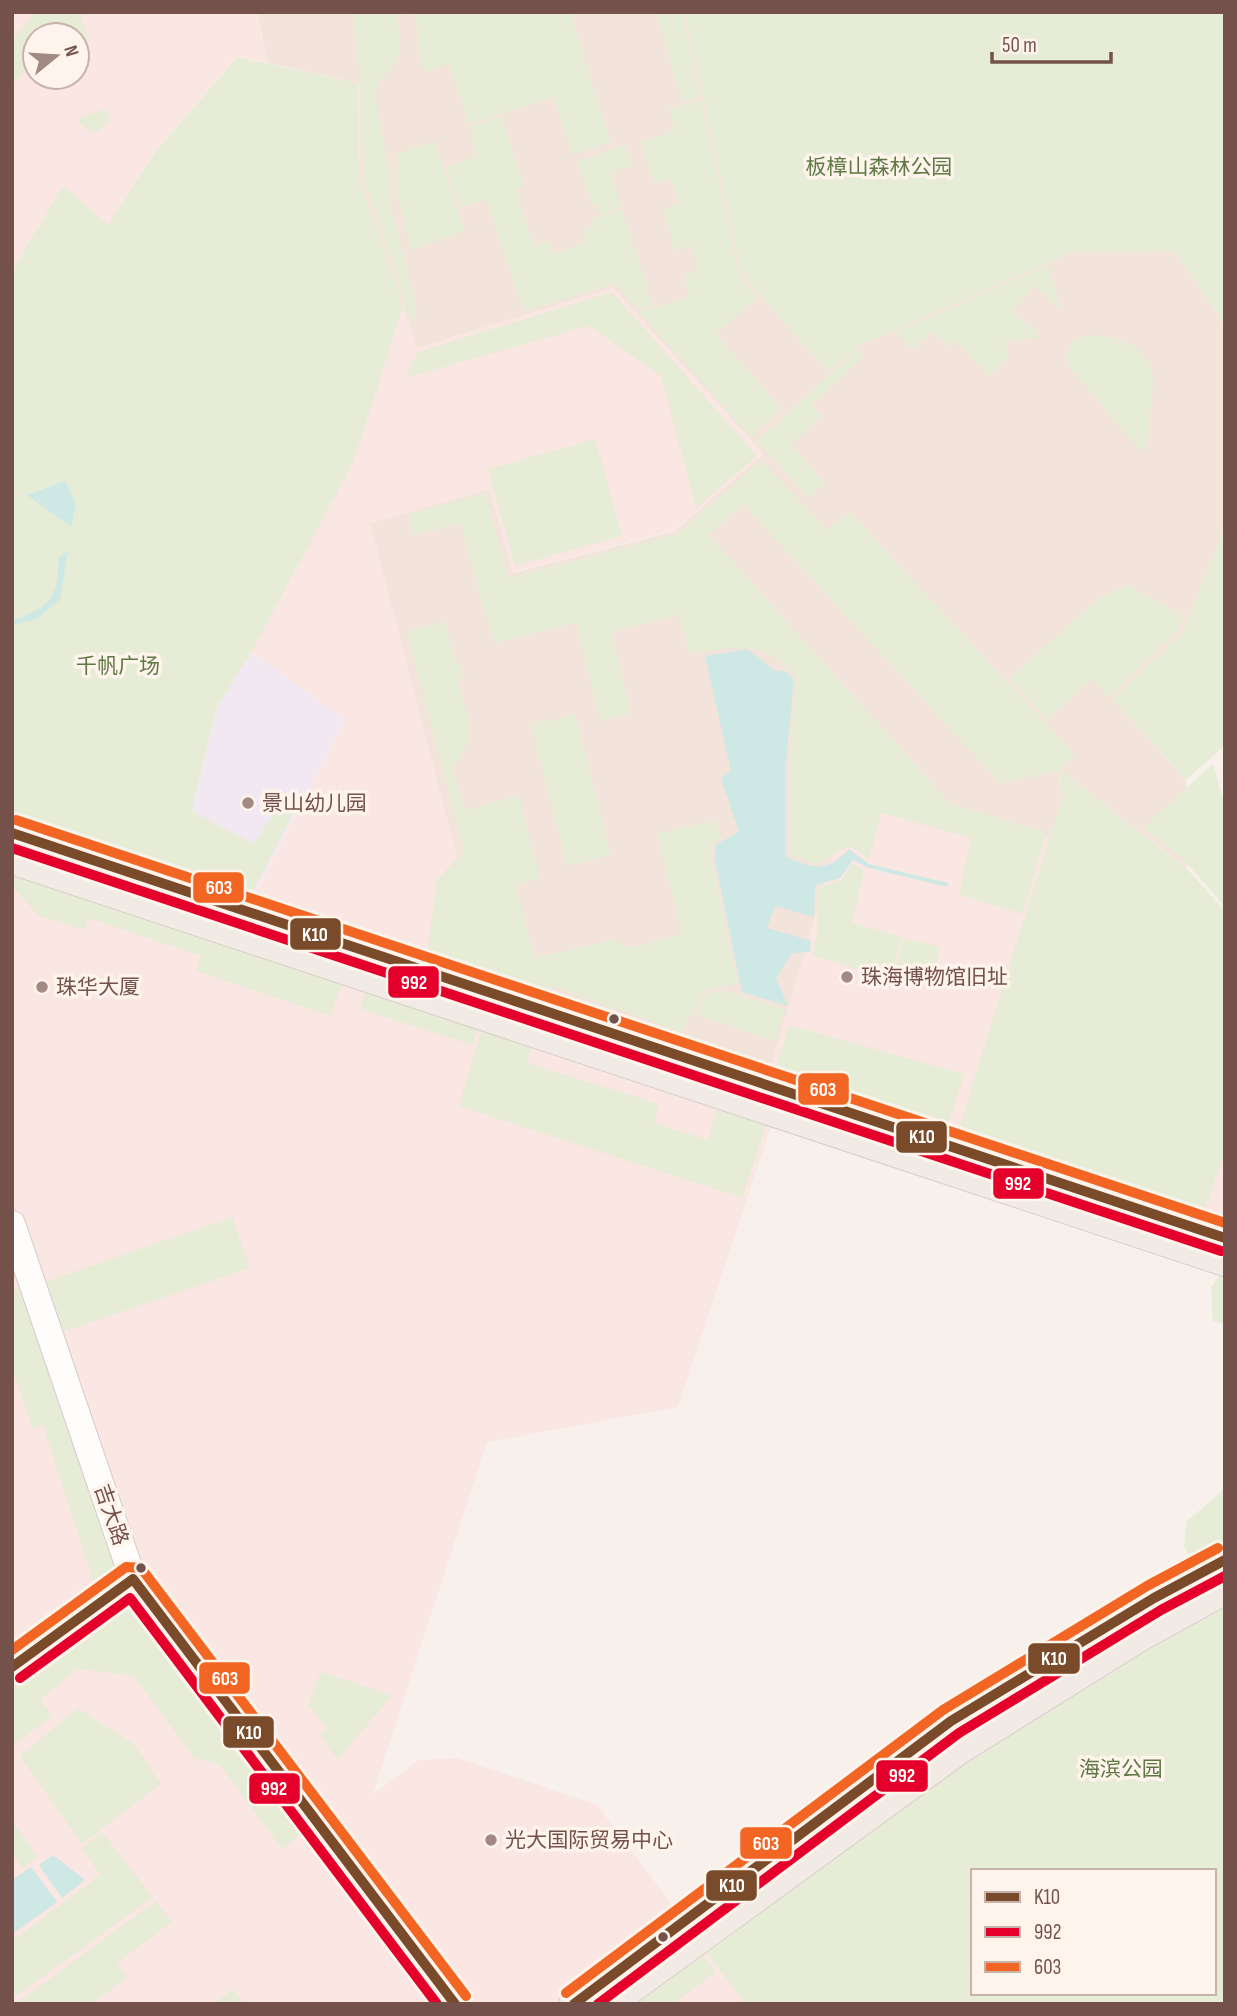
<svg xmlns="http://www.w3.org/2000/svg" width="1237" height="2016" font-family="'Sofia Sans Condensed','Noto Sans SC',sans-serif">
	<style>
		.residential { fill: #f2e4db }
		.commercial { fill: #fae6e2; fill-rule: evenodd }
		.education { fill: #f1e8f2 }
		.green { fill: #e7ecd6; fill-rule: evenodd }
		.water { fill: #cde8e5 }
		.lines { fill: none; stroke-linecap: round; stroke-linejoin: round }
		.minor-casing { stroke: #d6cbc8; stroke-width: 21 }
		.secondary-casing { stroke: #d6cbc8; stroke-width: 28 }
		.primary-casing { stroke: #d8cdca; stroke-width: 32 }
		.minor { stroke: #fefdfc; stroke-width: 19 }
		.secondary { stroke: #fefdfc; stroke-width: 26 }
		.primary { stroke: #f2ebe5; stroke-width: 30 }
		.bus-1-casing { stroke: #fef4ec; stroke-width: 16 }
		.bus-2-casing { stroke: #fef4ec; stroke-width: 16 }
		.bus-3-casing { stroke: #fef4ec; stroke-width: 16 }
		.bus-1 { stroke: #7a4b2a; stroke-width: 10 }
		.bus-2 { stroke: #e4002b; stroke-width: 10 }
		.bus-3 { stroke: #f26522; stroke-width: 10 }
		.poi-dot { fill: #a28983; stroke: #fef4ec; stroke-width: 2.5 }
		.bus-dot { fill: #74524b; stroke: #fef4ec; stroke-width: 2.5 }
		.labels { text-anchor: middle; dominant-baseline: central; stroke-width: 7; stroke-linejoin: round; paint-order: stroke }
		.park-label { font-size: 21px; fill: #5e7943; stroke: #fef4ec }
		.poi-label { font-size: 21px; fill: #74524b; stroke: #fef4ec; text-anchor: start }
		.street-label { font-size: 21px; fill: #74524b; stroke: #fef4ec }
		.line-badge { stroke: #fef4ec; stroke-width: 2.5 }
		.badge-label { font-size: 19px; text-anchor: middle; font-weight: bold; fill: #fff }
	</style>
	<rect width="100%" height="100%" fill="#f7f0eb"/>
	<path class="residential" d="M257,12H685L742,274L828,372L858,346L1072,252L1174,251L1225,326V525L1182,633L1113,699L1186,781L1187,868L1057,768L1063,794L1050,839L854,786L766,1084L492,993L370,523L490,489L513,573L675,531L763,454L613,288L417,348L360,180L359,83L268,63Z"/>
	<g class="commercial">
		<path d="M12,12H256L268,63L237,56L155,151L108,225L63,185L12,270ZM35,35H77V77H35Z"/>
		<path d="M613,288L763,455L675,530L513,572L490,489L370,523L492,993L246,911L345,719L251,653L354,461L403,306L417,348Z"/>
		<path d="M853,786L1050,839L953,1147L766,1084Z"/>
		<path d="M12,870L776,1112L678,1407L487,1442L373,1794L419,1760L457,1758L597,1805L684,1921L573,2004H12Z"/>
		<path d="M1225,1154V1237L1198,1228Z"/>
		<path d="M697,1940L745,2004H610Z"/>
	</g>
	<path class="education" d="M251,653L345,719L245,911L175,887L216,709Z"/>
	<g class="green">
		<path d="M35,12H80L89,41L77,45V35H35V59L12,85V40Z"/>
		<path d="M352,12H397L401,53L374,91L389,169V196L417,312L412,323L364,180L360,79Z"/>
		<path d="M415,12H570L611,142L572,155L554,97L469,124L448,64L425,72L419,52Z"/>
		<path d="M656,12H682L700,97L682,102Z"/>
		<path d="M685,12H1225V325L1174,251L1072,252L858,346L828,372L742,274Z"/>
		<path d="M237,57L358,83L360,180L403,306L354,461L251,653L216,709L192,811L255,844L279,803L294,811L245,907L12,833V271L63,185L108,225L155,152Z"/>
		<path d="M701,100L739,275L757,298L716,334L782,409L751,437L639,312L690,296L683,275L699,269L691,246L675,251L662,209L679,203L671,179L654,184L641,142L675,130L668,109Z"/>
		<path d="M105,109L111,120L94,133L79,123L80,118Z"/>
		<path d="M502,116L524,186L516,189L534,245L549,241L554,254L585,243L581,231L594,226L592,219L622,210L653,305L637,309L615,284L524,311L486,200L461,208L446,167L478,156L469,127Z"/>
		<path d="M435,141L465,231L411,250L397,193V153Z"/>
		<path d="M626,145L633,165L610,173L621,207L600,215L597,205L592,206L577,161Z"/>
		<path d="M1048,265L1062,310L1034,286L1013,312L1037,332V338L1006,341L1008,358L989,376L957,341L949,348L933,331L912,351L896,332Z"/>
		<path d="M612,292L757,456L696,508L661,376L589,326L405,378L418,352Z"/>
		<path d="M1084,336C1108,334 1147,342 1152,371C1155,385 1151,401 1150,415C1149,428 1150,443 1141,452L1067,364V348L1077,338Z"/>
		<path d="M857,349L864,356L812,404L822,416L791,445L825,483L808,498L757,441Z"/>
		<path d="M595,439L622,536L515,566L488,469Z"/>
		<path d="M761,460L827,530L849,511L1075,755L1060,770L1187,869L1225,911V1153L1198,1228L953,1147L1063,794L1058,771L1000,783L743,504L709,535L951,804L1046,832L1023,914L959,895L971,838L881,813L869,859L850,846L815,864L789,854V764L797,677C763,638 734,647 689,654L679,615L611,632L631,713L600,721L576,623L494,644L460,523L411,536L412,513L485,493L509,578L677,534Z"/>
		<path d="M1225,525V745L1186,780L1113,699L1182,633Z"/>
		<path d="M1128,585L1184,616L1177,631L1108,698L1092,679L1047,720L1010,678L1100,597Z"/>
		<path d="M445,621L455,658L465,677L457,679C467,719 482,734 452,767L464,810L519,795L540,878L516,885L534,958L614,939L629,948L682,934L657,834L716,820L721,838L713,842L710,855L738,983L705,991L681,1032L552,986L545,1008L425,967L437,880L464,851L407,631Z"/>
		<path d="M575,714L611,855L567,866L531,725Z"/>
		<path d="M1213,764L1225,806V906L1183,859L1143,828Z"/>
		<path d="M853,864L864,870L852,923L901,936L891,978L812,956L817,935V888L841,880Z"/>
		<path d="M49,876L346,973L330,1016L196,971L201,956L89,918L85,930L39,916L12,886V878Z"/>
		<path d="M903,938L940,947L930,989L893,979Z"/>
		<path d="M368,984L480,1019L473,1045L360,1009Z"/>
		<path d="M724,991L785,1009L775,1041L694,1014L708,993Z"/>
		<path d="M484,1022L535,1037L527,1063L659,1104L654,1123L708,1140L721,1097L770,1115L742,1198L459,1106Z"/>
		<path d="M789,1025L964,1074L949,1121L928,1135L772,1081Z"/>
		<path d="M232,1217L250,1268L62,1332L45,1282Z"/>
		<path d="M1221,1273L1225,1275V1324L1213,1321L1211,1287Z"/>
		<path d="M26,1286L126,1577L98,1597L43,1425L32,1429L12,1367V1291Z"/>
		<path d="M1225,1489V1549L1194,1565L1184,1546L1187,1521Z"/>
		<path d="M131,1585L315,1823L282,1849L220,1765L194,1758L134,1676L77,1669L40,1700L53,1716L12,1745V1673Z"/>
		<path d="M1225,1589V2004H745L697,1940ZM973,1871H1214V1993H973Z"/>
		<path d="M321,1672L392,1695L338,1760L320,1735L326,1728L308,1705Z"/>
		<path d="M78,1708L135,1745L161,1784L82,1844L20,1756Z"/>
		<path d="M12,1820L38,1857L23,1868L12,1853Z"/>
		<path d="M102,1832L153,1897L12,1999V1935L16,1938L100,1875L82,1848Z"/>
		<path d="M156,1901L172,1922L117,1963L127,1978L91,2004H15Z"/>
		<path d="M697,1947L716,1972L673,2004H621Z"/>
		<path d="M233,1989L244,2004H213Z"/>
	</g>
	<g class="water">
		<path d="M65,481L76,504L71,527L27,495Z"/>
		<path d="M68,552L60,599L37,619L12,625V621C52,606 57,599 59,557Z"/>
		<path d="M747,649L775,671H785L794,680L786,763V857C816,869 826,873 849,849L869,864L948,883L947,887L869,868L853,860L840,878L815,885L814,917L775,906L767,928L811,941L810,952L792,953L776,978L788,1006L742,992L714,856L717,844L739,832L721,778L731,771L705,656Z"/>
		<path d="M53,1855L85,1880L62,1898L39,1865Z"/>
		<path d="M31,1867L57,1902L14,1933L12,1880Z"/>
	</g>
	<g class="lines">
		<g class="minor-casing">
			<path id="minor" d="M12,1667L133,1579"/>
		</g>
		<g class="secondary-casing">
			<path id="secondary" d="M12,1224L133,1579L455,2004"/>
		</g>
		<g class="primary-casing">
			<g id="primary">
				<path d="M12,833L1225,1238"/>
				<path d="M12,859L1225,1261"/>
				<path d="M574,2004L951,1721L1154,1598L1225,1560"/>
				<path d="M609,2004L959,1749L1140,1636L1225,1589"/>
			</g>
		</g>
		<use href="#minor" class="minor"/>
		<use href="#secondary" class="secondary"/>
		<use href="#primary" class="primary"/>
		<g class="bus-1-casing">
			<g id="bus-1">
				<path d="M12,833L1225,1238"/>
				<path d="M12,1667L133,1579L455,2004"/>
				<path d="M574,2004L951,1721L1154,1598L1225,1560"/>
			</g>
		</g>
		<g class="bus-2-casing">
			<g id="bus-2">
				<path d="M12,848L1221,1251"/>
				<path d="M20,1678L130,1598L437,2004"/>
				<path d="M598,2004L959,1733L1161,1610L1225,1576"/>
			</g>
		</g>
		<g class="bus-3-casing">
			<g id="bus-3">
				<path d="M16,820L1225,1223"/>
				<path d="M12,1650L126,1567L141,1568L466,1996"/>
				<path d="M566,1993L943,1710L1147,1586L1218,1548"/>
			</g>
		</g>
		<use href="#bus-1" class="bus-1"/>
		<use href="#bus-2" class="bus-2"/>
		<use href="#bus-3" class="bus-3"/>
	</g>
	<g class="poi-dot">
		<circle cx="248" cy="803" r="7"/>
		<circle cx="847" cy="977" r="7"/>
		<circle cx="42" cy="987" r="7"/>
		<circle cx="491" cy="1840" r="7"/>
	</g>
	<g class="bus-dot">
		<circle cx="614" cy="1019" r="6"/>
		<circle cx="141" cy="1568" r="6"/>
		<circle cx="663" cy="1937" r="6"/>
	</g>
	<g class="labels">
		<g class="park-label">
			<text x="879" y="167">板樟山森林公园</text>
			<text x="118" y="666">千帆广场</text>
			<text x="1121" y="1769">海滨公园</text>
		</g>
		<g class="poi-label">
			<text x="262" y="803">景山幼儿园</text>
			<text x="861" y="977">珠海博物馆旧址</text>
			<text x="56" y="987">珠华大厦</text>
			<text x="505" y="1840">光大国际贸易中心</text>
		</g>
		<g class="street-label">
			<text transform="translate(111 1515) rotate(71)">吉大路</text>
		</g>
	</g>
	<g class="line-badge">
		<rect x="192" y="871" width="53" height="33" rx="7" fill="#f26522"/>
		<rect x="289" y="917" width="53" height="34" rx="7" fill="#7a4b2a"/>
		<rect x="387" y="965" width="53" height="34" rx="7" fill="#e4002b"/>
		<rect x="797" y="1072" width="53" height="34" rx="7" fill="#f26522"/>
		<rect x="895" y="1120" width="53" height="34" rx="7" fill="#7a4b2a"/>
		<rect x="992" y="1167" width="53" height="33" rx="7" fill="#e4002b"/>
		<rect x="1027" y="1642" width="54" height="33" rx="7" fill="#7a4b2a"/>
		<rect x="198" y="1661" width="53" height="34" rx="7" fill="#f26522"/>
		<rect x="222" y="1715" width="53" height="34" rx="7" fill="#7a4b2a"/>
		<rect x="875" y="1759" width="54" height="34" rx="7" fill="#e4002b"/>
		<rect x="248" y="1772" width="53" height="33" rx="7" fill="#e4002b"/>
		<rect x="739" y="1826" width="54" height="34" rx="7" fill="#f26522"/>
		<rect x="705" y="1869" width="53" height="33" rx="7" fill="#7a4b2a"/>
	</g>
	<g class="badge-label">
		<text x="219" y="894">603</text>
		<text x="315" y="941">K10</text>
		<text x="414" y="989">992</text>
		<text x="823" y="1096">603</text>
		<text x="922" y="1143">K10</text>
		<text x="1018" y="1190">992</text>
		<text x="1054" y="1665">K10</text>
		<text x="225" y="1685">603</text>
		<text x="249" y="1739">K10</text>
		<text x="902" y="1782">992</text>
		<text x="274" y="1795">992</text>
		<text x="766" y="1850">603</text>
		<text x="732" y="1892">K10</text>
	</g>
	<rect width="1237" height="2016" fill="none" stroke="#74524b" stroke-width="28"/>
	<rect x="971" y="1869" width="245" height="126" fill="#fef4ec" stroke="#c7b3ac" stroke-width="2"/>
	<rect x="985" y="1892" width="35" height="10" fill="#7a4b2a" stroke="#c7b3ac" stroke-width="2"/>
	<text x="1034" y="1904" font-size="21" fill="#74524b">K10</text>
	<rect x="985" y="1927" width="35" height="10" fill="#e4002b" stroke="#c7b3ac" stroke-width="2"/>
	<text x="1034" y="1939" font-size="21" fill="#74524b">992</text>
	<rect x="985" y="1962" width="35" height="10" fill="#f26522" stroke="#c7b3ac" stroke-width="2"/>
	<text x="1034" y="1974" font-size="21" fill="#74524b">603</text>
	<g transform="translate(56 56) rotate(72)"><circle r="33" fill="#fef4ec" stroke="#c7b3ac" stroke-width="2"/>
	<path d="M0-5L12 26L0 18L-12 26Z" fill="#a28983"/>
	<text y="-10" font-size="19" font-weight="bold" text-anchor="middle" fill="#74524b">N</text>
	</g>
	<path d="M992 52v10h119v-10" fill="none" stroke="#74524b" stroke-width="3.5"/>
	<text x="1002" y="52" font-size="21" fill="#74524b" stroke="#fef4ec" stroke-width="5" paint-order="stroke">50 m</text>
</svg>
